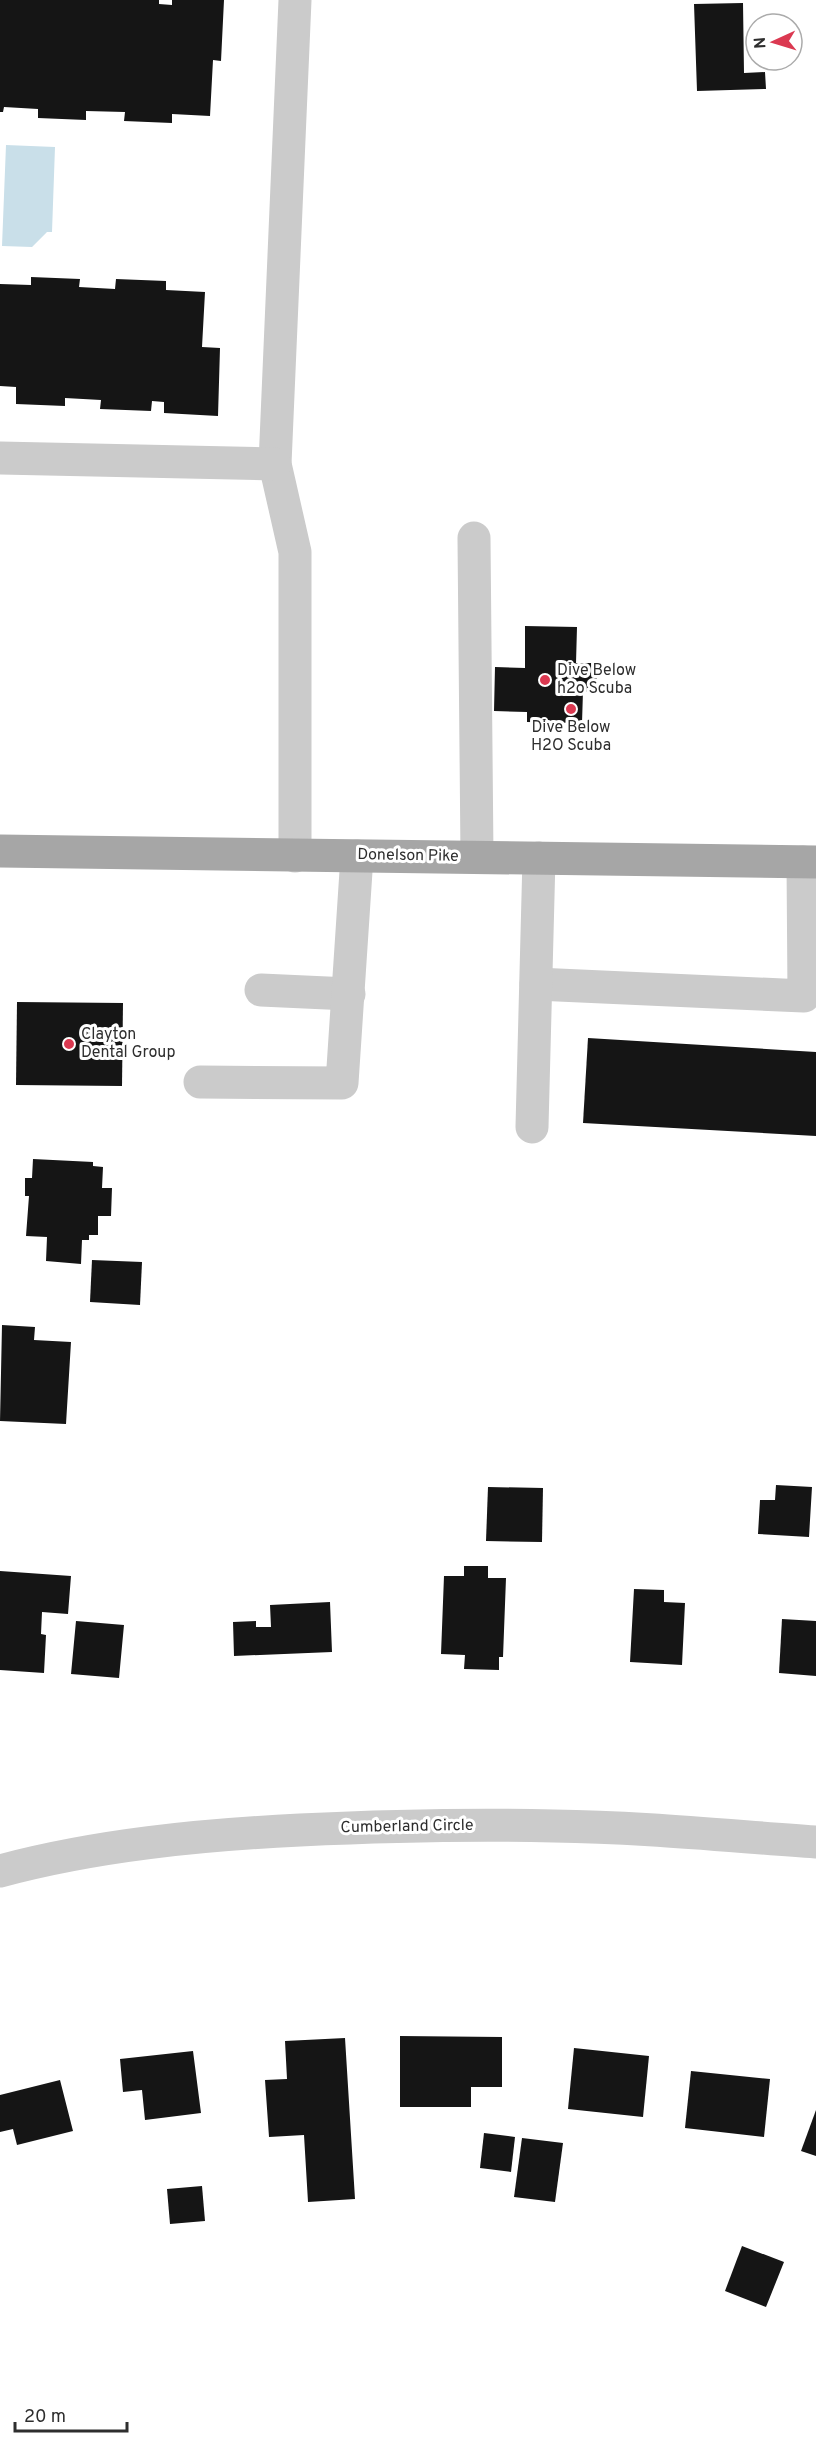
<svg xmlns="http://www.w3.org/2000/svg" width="816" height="2446" font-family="Overpass,sans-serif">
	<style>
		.water { fill: #c9dfe9 }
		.building { fill: #151515 }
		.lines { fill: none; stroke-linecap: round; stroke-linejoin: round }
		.minor { stroke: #cbcbcb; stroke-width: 33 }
		.major { stroke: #a6a6a6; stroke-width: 33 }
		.poi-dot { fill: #db3951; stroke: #fff; stroke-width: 2 }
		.labels { text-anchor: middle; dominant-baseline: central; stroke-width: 6; stroke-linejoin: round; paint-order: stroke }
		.poi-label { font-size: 16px; fill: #2e2e2e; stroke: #fff; text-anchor: start }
		.street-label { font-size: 16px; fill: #2e2e2e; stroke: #fff }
	</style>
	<rect width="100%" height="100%" fill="#fff"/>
	<path class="water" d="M6,145L55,147L52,232H47L32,247L2,246Z"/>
	<g class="building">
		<path d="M0,0H159V4L172,5V0H224L221,61L213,60L210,116L172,114V123L124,121L125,112L86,111V120L38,118V109L4,107L3,112H0Z"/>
		<path d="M743,3L744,73L765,72L766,89L697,91L694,4Z"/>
		<path d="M31,277L80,279L79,287L115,289L116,279L166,281V290L205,292L202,347L220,348L218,416L164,413V402L152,401L151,411L100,409L101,400L65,398V406L16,404V387L0,386V284L31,285Z"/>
		<path d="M525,626L577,627L576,663H597L596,692L583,691L582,723L527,722V712L494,711L495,667L525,668Z"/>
		<path d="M17,1002L123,1003L122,1086L16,1085Z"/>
		<path d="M588,1038L816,1052V1136L583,1123Z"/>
		<path d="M33,1159L93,1162V1166L103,1167L102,1188H112L111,1216H98V1235H89V1240H82L81,1264L46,1261L47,1237L26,1236L29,1196H25V1178H32Z"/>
		<path d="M92,1260L142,1262L140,1305L90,1302Z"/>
		<path d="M2,1325L35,1327L34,1340L71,1342L66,1424L0,1421Z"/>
		<path d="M776,1485L812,1487L809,1537L758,1534L760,1500H775Z"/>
		<path d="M488,1487L543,1488L542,1542L486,1541Z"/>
		<path d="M464,1566H488V1578H506L503,1657H499V1670L464,1669L465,1655L441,1654L444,1576H464Z"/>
		<path d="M0,1571L71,1576L68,1614L42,1612L41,1634L46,1635L44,1673L0,1670Z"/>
		<path d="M634,1589L664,1590V1602L685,1603L682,1665L630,1662Z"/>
		<path d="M330,1602L332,1652L234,1656L233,1622L256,1621V1627H271L270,1605Z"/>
		<path d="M782,1619L816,1621V1676L779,1673Z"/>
		<path d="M76,1621L124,1625L119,1678L71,1674Z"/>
		<path d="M400,2036L502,2037V2087H471V2107H400Z"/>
		<path d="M345,2038L355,2199L308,2202L304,2135L269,2137L265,2080L287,2079L285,2041Z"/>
		<path d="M574,2048L649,2056L643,2117L568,2109Z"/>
		<path d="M193,2051L201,2113L145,2120L142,2090L123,2092L120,2059Z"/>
		<path d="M691,2071L770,2079L764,2137L685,2128Z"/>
		<path d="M60,2080L73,2131L17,2145L13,2129L0,2132V2095Z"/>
		<path d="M816,2110V2156L801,2151Z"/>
		<path d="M484,2133L515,2137L511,2172L480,2168Z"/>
		<path d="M522,2138L563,2143L555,2202L514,2197Z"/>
		<path d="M202,2186L205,2221L170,2224L167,2189Z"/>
		<path d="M742,2246L784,2262L766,2307L725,2291Z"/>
	</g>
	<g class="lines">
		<g class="minor">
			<path d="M295,0L275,464L295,552V856"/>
			<path d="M0,458L275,464"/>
			<path d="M474,538L477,857"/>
			<path d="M536,984L804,996L803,862"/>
			<path d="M261,990L349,994"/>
			<path d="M200,1082L342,1083L357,856"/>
			<path d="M532,1127L539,858"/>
			<path d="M0,1871C97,1845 200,1835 300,1830C385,1826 469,1824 554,1826C641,1827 729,1836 816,1842"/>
		</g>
		<path class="major" d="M0,851L816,862"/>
	</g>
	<g class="poi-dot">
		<circle cx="545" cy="680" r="6"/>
		<circle cx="571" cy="709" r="6"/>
		<circle cx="69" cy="1044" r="6"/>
	</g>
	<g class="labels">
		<g class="poi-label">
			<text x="557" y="671">Dive Below<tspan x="557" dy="18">h2o Scuba</tspan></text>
			<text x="571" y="728" text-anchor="middle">Dive Below<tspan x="571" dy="18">H2O Scuba</tspan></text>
			<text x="81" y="1035">Clayton<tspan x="81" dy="18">Dental Group</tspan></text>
		</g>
		<g class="street-label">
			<text transform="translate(408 856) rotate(1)">Donelson Pike</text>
			<text transform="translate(407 1827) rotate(-1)">Cumberland Circle</text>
		</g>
	</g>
	<g transform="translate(774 42) rotate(266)"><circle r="28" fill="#ffffff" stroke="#ababab" stroke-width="1.5"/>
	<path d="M0-4.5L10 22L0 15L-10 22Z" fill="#db3951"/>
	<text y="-9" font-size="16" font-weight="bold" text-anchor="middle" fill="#2e2e2e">N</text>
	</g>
	<path d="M15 2422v9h112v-9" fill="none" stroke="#2e2e2e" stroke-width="3"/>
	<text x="24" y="2422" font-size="18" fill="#2e2e2e" stroke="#ffffff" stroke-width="4.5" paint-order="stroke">20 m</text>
</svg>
